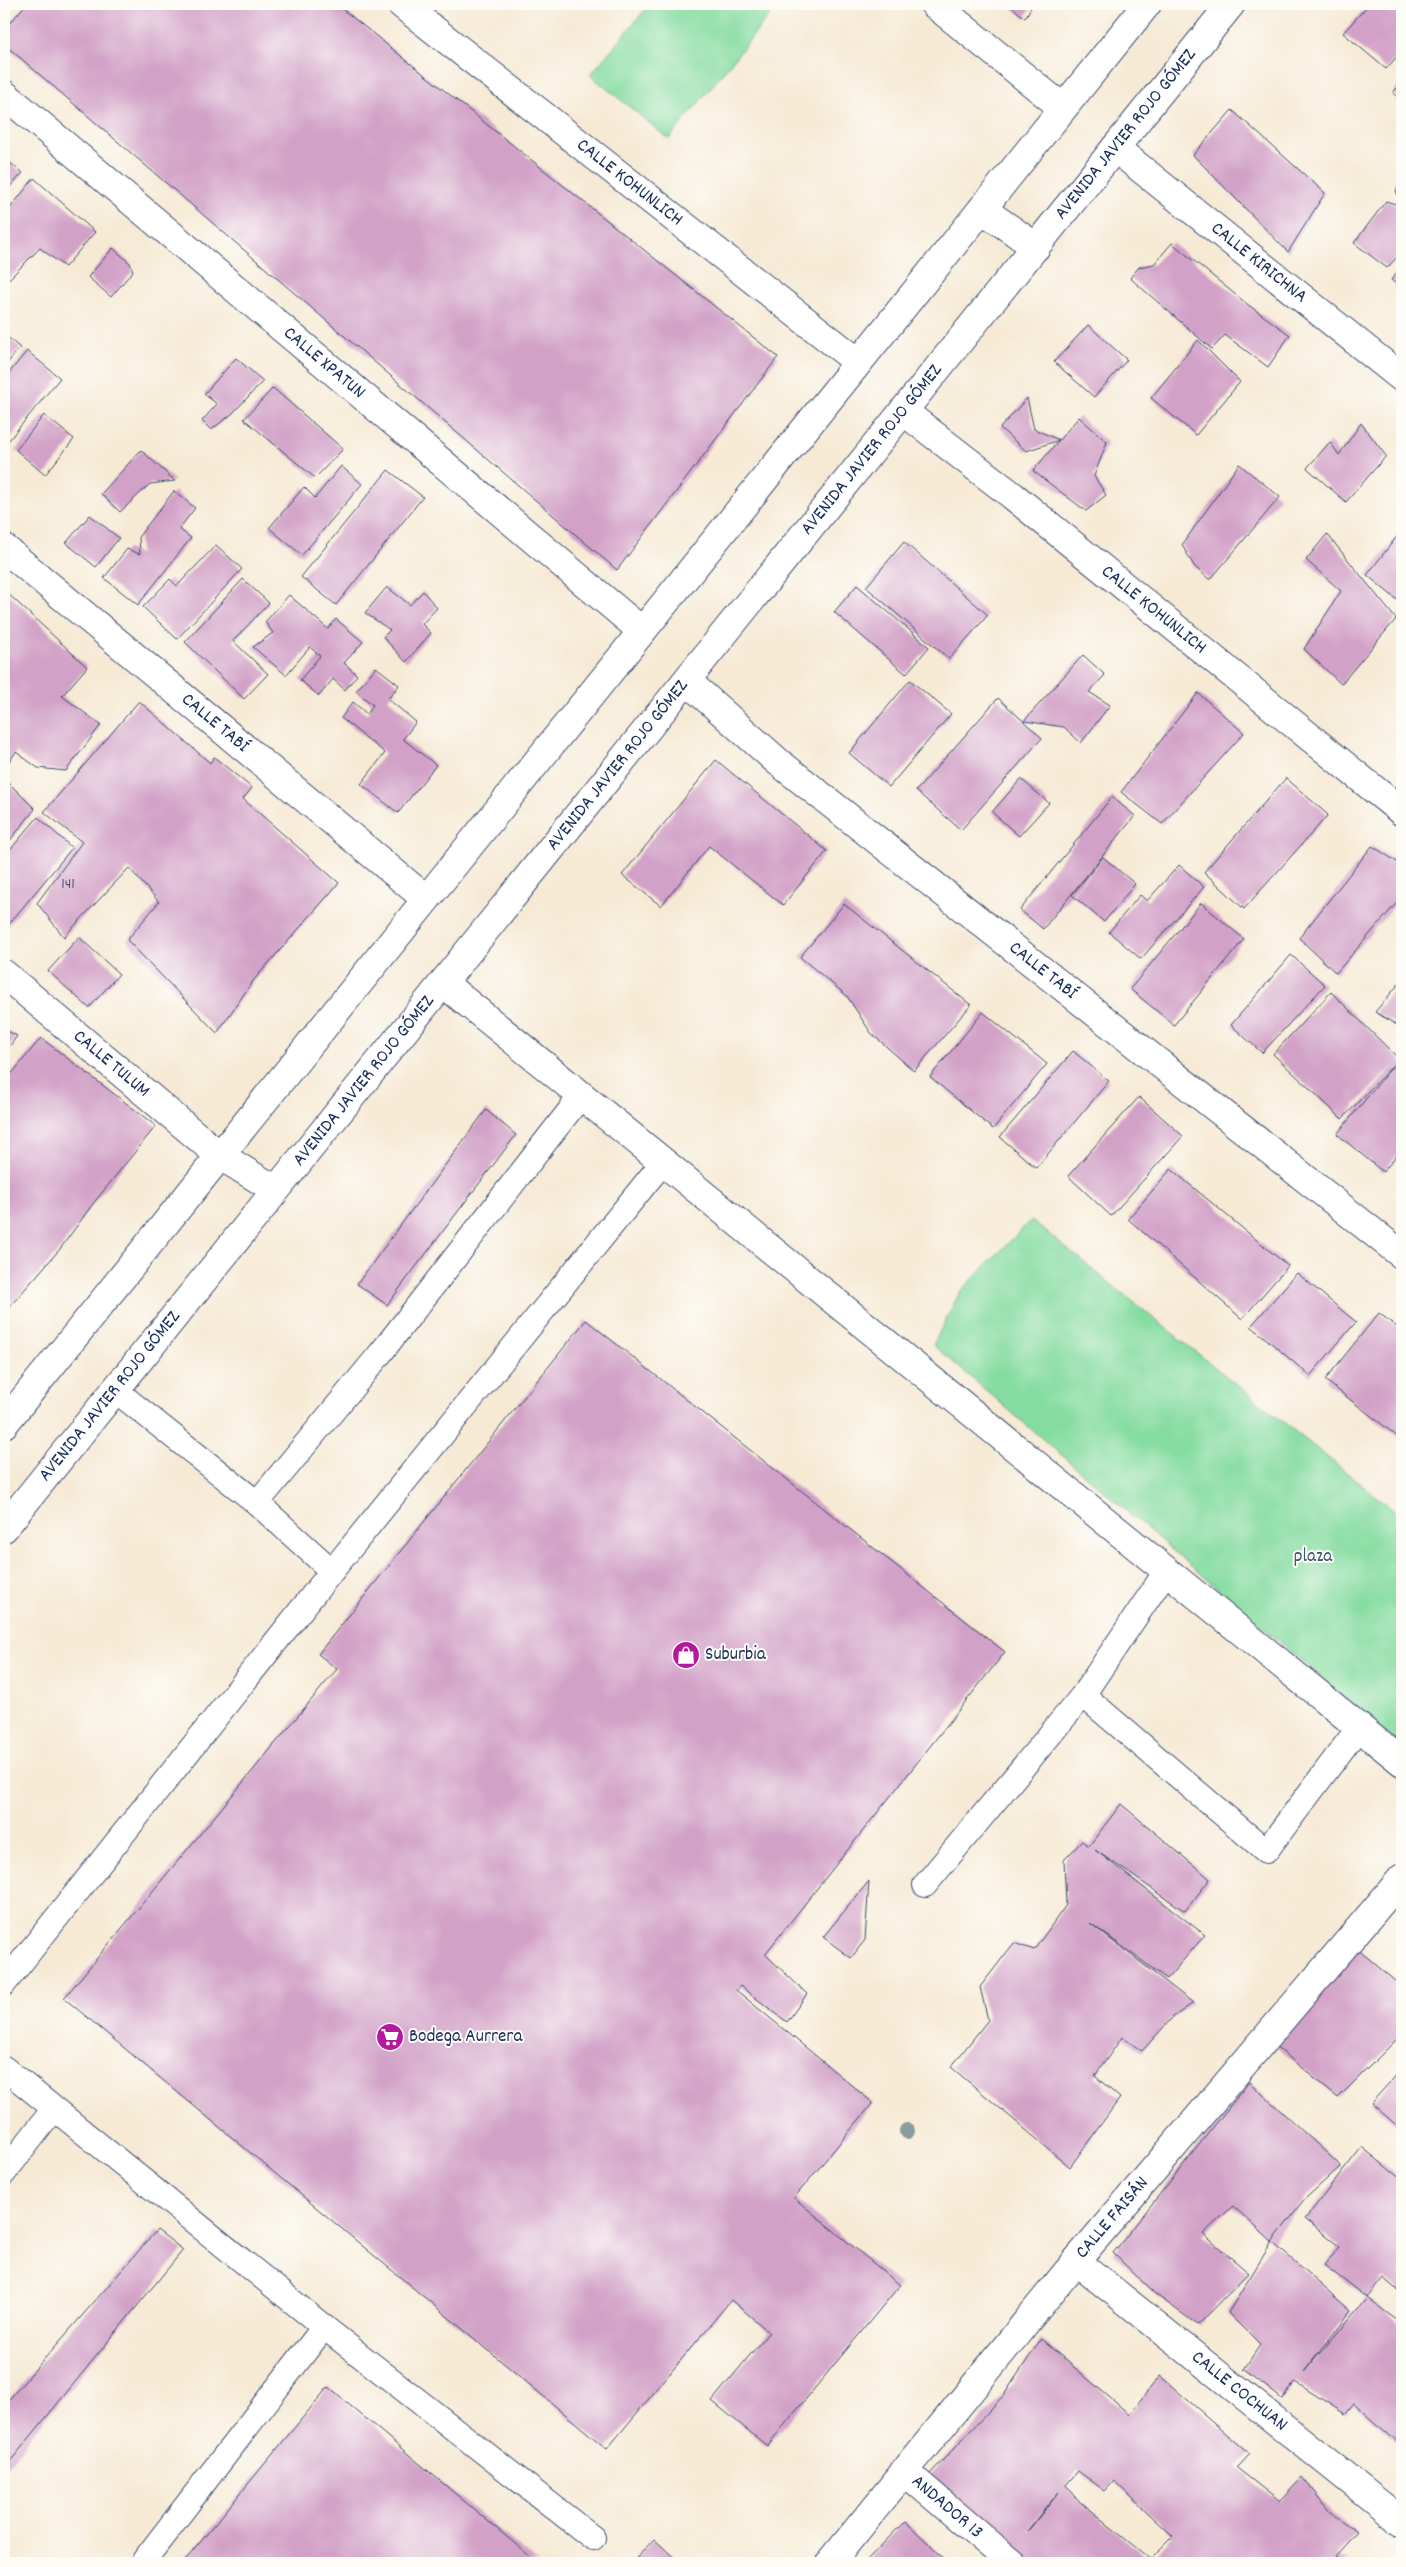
<svg xmlns="http://www.w3.org/2000/svg" width="1406" height="2567" font-family="Dekko,sans-serif">
	<style>
		.green { fill: #85dca0; stroke: #50867f }
		.building { fill: #d2a1c7; fill-rule: evenodd }
		.lines { fill: none; stroke-linecap: round; stroke-linejoin: round }
		.lane-casing { stroke: #3c4b70; stroke-width: 26 }
		.street-casing { stroke: #3c4b70; stroke-width: 30 }
		.secondary-casing { stroke: #3c4b70; stroke-width: 30 }
		.lane { stroke: #fff; stroke-width: 24 }
		.street { stroke: #fff; stroke-width: 28 }
		.secondary { stroke: #fff; stroke-width: 28 }
		.tree { fill: #8c9b9c }
		.labels { text-anchor: middle; dominant-baseline: central; stroke-width: 4; stroke-linejoin: round; paint-order: stroke }
		.number-label { font-size: 16px; fill: #494c78 }
		.street-label { font-size: 19px; fill: #1b2f5e; stroke: #fdfcf7 }
		.park-label { font-size: 19px; fill: #365a6e; stroke: #fdfcf7 }
		.poi-label { font-size: 19px; fill: #1b2f5e; stroke: #fdfcf7; text-anchor: start }
	</style>
	<rect width="100%" height="100%" fill="#fdfcf7"/>
	<filter id="ink" filterUnits="userSpaceOnUse"><feTurbulence type="fractalNoise" baseFrequency=".02" numOctaves="2"/><feDisplacementMap in="SourceGraphic" scale="10" xChannelSelector="R" yChannelSelector="G"/><feConvolveMatrix kernelMatrix="1 2 1 2 8 2 1 2 1" color-interpolation-filters="sRGB"/></filter>
	<filter id="wash" filterUnits="userSpaceOnUse"><feTurbulence type="fractalNoise" baseFrequency=".0096" numOctaves="4" result="noise"/><feDisplacementMap in="SourceGraphic" scale="20" xChannelSelector="R" yChannelSelector="G"/><feGaussianBlur stdDeviation="1.12" result="paint"/><feColorMatrix in="noise" values="0 0 0 0 0 0 0 0 0 0 0 0 0 0 0 0 0 1.4 0 .05"/><feComposite in="paint" operator="in"/></filter>
	<g filter="url(#wash)">
		<rect width="100%" height="100%" fill="#f6ead5"/>
		<g class="green">
			<path d="M650,4H779L669,139L590,75Z"/>
			<path d="M1031,1220L1402,1517V1747L933,1345L960,1292Z"/>
		</g>
		<g id="blocks">
			<g class="building">
				<path d="M26,4H336L778,357L617,570L4,44V30Z"/>
				<path d="M1008,4H1033L1025,18Z"/>
				<path d="M1369,4H1393L1402,12V51L1386,69L1343,33Z"/>
				<path d="M1402,81V101L1393,93Z"/>
				<path d="M1232,110L1325,193L1288,252L1193,155Z"/>
				<path d="M4,158L23,173L4,193Z"/>
				<path d="M1402,176V202L1396,191Z"/>
				<path d="M34,178L95,232L65,267L40,248L4,284V216Z"/>
				<path d="M1386,201L1402,206V252L1387,268L1354,243Z"/>
				<path d="M1172,243L1247,304L1290,335L1268,367L1225,335L1212,349L1130,278L1139,267L1154,264Z"/>
				<path d="M113,248L130,263L133,271L111,297L88,277Z"/>
				<path d="M1402,266V288L1391,280Z"/>
				<path d="M1088,325L1127,360L1094,397L1054,362Z"/>
				<path d="M4,334L20,348L4,367Z"/>
				<path d="M1198,340L1240,382L1196,435L1151,398Z"/>
				<path d="M27,351L60,378L4,446V379Z"/>
				<path d="M236,358L263,381L232,414L211,430L202,421L217,404L204,394Z"/>
				<path d="M273,388L343,449L315,478L244,419Z"/>
				<path d="M1027,398L1034,429L1059,440L1079,417L1107,442L1094,476L1106,495L1086,511L1033,471L1059,440L1026,451L1000,428Z"/>
				<path d="M44,415L74,439L45,475L16,450Z"/>
				<path d="M1361,423L1386,456L1346,502L1307,468L1330,442L1339,455Z"/>
				<path d="M141,450L175,481L150,484L120,512L101,494Z"/>
				<path d="M1239,464L1280,497L1210,580L1194,566L1182,545Z"/>
				<path d="M341,466L362,484L302,555L269,528L304,487L315,498Z"/>
				<path d="M388,470L423,497L336,605L301,577Z"/>
				<path d="M174,491L195,508L179,529L191,538L138,605L104,578L127,549L140,554L139,536Z"/>
				<path d="M90,515L119,538L96,567L66,543Z"/>
				<path d="M1402,530V604L1367,575Z"/>
				<path d="M1327,534L1396,619L1341,684L1304,649L1341,591L1306,560Z"/>
				<path d="M904,542L988,615L949,659L866,587Z"/>
				<path d="M216,545L242,569L177,639L143,607L170,579L177,586Z"/>
				<path d="M243,579L269,603L233,641L268,674L244,699L185,642Z"/>
				<path d="M857,585L929,647L906,674L834,612Z"/>
				<path d="M387,587L410,605L423,591L437,608L422,624L431,633L406,662L383,637L390,630L365,613Z"/>
				<path d="M4,590L87,667L62,696L101,725L66,771L38,768L16,752L4,768Z"/>
				<path d="M289,595L328,629L336,619L363,642L344,663L357,675L345,690L333,679L319,696L300,680L320,656L310,647L286,675L253,647L273,633L265,622Z"/>
				<path d="M1083,655L1105,675L1089,692L1110,705L1081,743L1064,727L1024,721Z"/>
				<path d="M376,667L399,685L388,699L416,722L403,739L436,765L398,813L361,784L385,753L341,718L353,702L367,714L373,705L356,691Z"/>
				<path d="M910,680L951,714L889,787L849,753Z"/>
				<path d="M1198,693L1244,733L1162,824L1121,792Z"/>
				<path d="M998,698L1042,738L961,830L916,791Z"/>
				<path d="M139,701L210,763L214,757L252,788L243,799L339,883L253,981L217,1033L127,940L159,902L129,868L64,937L37,903L82,842L44,812Z"/>
				<path d="M716,760L827,851L783,905L709,846L661,906L622,875Z"/>
				<path d="M4,778L35,809L4,848Z"/>
				<path d="M1286,778L1328,815L1244,909L1204,872Z"/>
				<path d="M1021,779L1049,803L1019,836L992,812Z"/>
				<path d="M1112,797L1135,816L1043,929L1020,910Z"/>
				<path d="M38,817L72,848L4,930V857Z"/>
				<path d="M1372,846L1402,865V897L1336,973L1299,938Z"/>
				<path d="M1103,857L1135,884L1104,922L1072,895Z"/>
				<path d="M1179,865L1204,887L1141,959L1109,932L1140,895L1147,901Z"/>
				<path d="M1201,903L1244,939L1174,1025L1130,989Z"/>
				<path d="M844,904L971,1005L914,1071L871,1033L847,996L800,957Z"/>
				<path d="M79,937L119,974L89,1008L48,971Z"/>
				<path d="M1291,955L1325,985L1262,1053L1231,1025Z"/>
				<path d="M1402,980V1028L1375,1012Z"/>
				<path d="M1331,992L1402,1062V1149L1383,1172L1337,1134L1396,1062L1342,1119L1273,1054Z"/>
				<path d="M983,1012L1047,1064L993,1129L930,1077Z"/>
				<path d="M4,1029L17,1036L4,1054Z"/>
				<path d="M41,1038L156,1126L92,1205L60,1249L4,1313V1083Z"/>
				<path d="M1073,1051L1109,1081L1036,1168L1000,1137Z"/>
				<path d="M1139,1097L1183,1136L1111,1216L1068,1176Z"/>
				<path d="M486,1110L516,1135L387,1305L357,1284Z"/>
				<path d="M1171,1169L1288,1266L1242,1319L1128,1219Z"/>
				<path d="M1297,1273L1356,1322L1310,1376L1251,1326Z"/>
				<path d="M1379,1313L1402,1331V1440L1325,1380Z"/>
				<path d="M586,1320L1005,1652L765,1954L807,1994L787,2022L740,1986L736,1990L873,2103L794,2198L900,2285L767,2446L712,2401L769,2332L731,2300L607,2449L64,1998L337,1669L318,1654Z"/>
				<path d="M1121,1804L1210,1879L1185,1911L1095,1850L1205,1935L1167,1979L1090,1923L1193,2003L1172,2018L1142,2051L1122,2037L1095,2076L1120,2098L1070,2167L951,2067L988,2020L980,1987L1014,1943L1034,1950L1066,1905L1064,1860L1082,1841L1089,1846Z"/>
				<path d="M869,1881L865,1940L851,1958L823,1937Z"/>
				<path d="M1355,1947L1402,1987V2034L1338,2098L1273,2044Z"/>
				<path d="M1402,2069V2130L1371,2103Z"/>
				<path d="M1249,2082L1341,2166L1306,2198L1272,2242L1233,2206L1203,2234L1249,2273L1198,2325L1155,2294L1113,2253Z"/>
				<path d="M1362,2147L1402,2180V2294L1383,2278L1367,2298L1324,2265L1340,2247L1305,2219Z"/>
				<path d="M157,2230L183,2250L4,2469V2405Z"/>
				<path d="M1272,2242L1351,2311L1304,2372L1367,2298L1402,2324V2438L1398,2443L1354,2403L1345,2414L1295,2382L1282,2399L1244,2369L1260,2345L1228,2313Z"/>
				<path d="M1041,2339L1129,2414L1160,2376L1250,2454L1237,2468L1279,2501L1302,2477L1331,2513L1357,2532L1336,2555L1349,2563H1020L928,2476L1004,2395ZM1078,2471L1105,2491L1114,2481L1173,2536L1150,2559L1080,2502L1066,2485ZM1059,2492L1028,2531V2530L1048,2505Z"/>
				<path d="M328,2387L538,2563H183Z"/>
				<path d="M905,2521L949,2563H864Z"/>
				<path d="M654,2539L680,2563H632Z"/>
			</g>
		</g>
	</g>
	<g filter="url(#ink)">
		<use href="#blocks" fill-opacity="0" stroke="#3c4b70" stroke-width="1"/>
		<g class="lines">
			<g class="lane-casing">
				<g id="lane">
					<path d="M115,1390L257,1503L332,1571"/>
					<path d="M257,1503L380,1354L581,1096"/>
					<path d="M1083,1695L1266,1851L1359,1727"/>
					<path d="M925,1885L1083,1695L1167,1570"/>
					<path d="M4,1984L332,1571L663,1162"/>
					<path d="M4,2068L324,2327L593,2538"/>
					<path d="M4,2173L54,2109"/>
					<path d="M142,2563L324,2327"/>
				</g>
			</g>
			<g class="street-casing">
				<g id="street">
					<path id="s1" d="M401,4L858,362"/>
					<path d="M934,4L1063,108"/>
					<path id="s2" d="M4,94L642,631"/>
					<path id="s3" d="M1115,148L1402,378"/>
					<path id="s4" d="M903,411L1013,496L1402,812"/>
					<path id="s5" d="M4,548L426,899"/>
					<path id="s6" d="M687,681L777,761L1402,1255"/>
					<path id="s7" d="M4,974L219,1155L276,1190"/>
					<path d="M443,983L1402,1762"/>
					<path id="s8" d="M1076,2261L1402,2522"/>
					<path id="s9" d="M904,2471L1012,2563"/>
					<path id="s10" d="M830,2563L1076,2261L1402,1878"/>
				</g>
			</g>
			<g class="secondary-casing">
				<g id="secondary">
					<path d="M982,209L1036,247"/>
					<path d="M4,1424L1147,4"/>
					<path id="s11" d="M4,1528L1231,4"/>
				</g>
			</g>
			<use href="#lane" class="lane"/>
			<use href="#street" class="street"/>
			<use href="#secondary" class="secondary"/>
		</g>
		<circle class="tree" cx="907" cy="2131" r="8"/>
	</g>
	<defs>
		<g id="shop-disc" transform="scale(1.4375)"><circle r="9.5" fill="#b5179e" stroke="#fdfcf7"/><path d="M-5-2.5h2.3a2.7 3.5 0 0 1 5.4 0H5L5.5 6h-11ZM-1.5-2.5h3a1.5 2.3 0 0 0-3 0Z" fill="#fff"/></g>
		<g id="supermarket-disc" transform="scale(1.4375)"><circle r="9.5" fill="#b5179e" stroke="#fdfcf7"/><path d="M-6-5.5h2.5l.6 2H6L4.5 2H-2.5L-4.4-4H-6ZM-1.5 3.2a1.3 1.3 0 1 0 .1 0ZM3 3.2a1.3 1.3 0 1 0 .1 0Z" fill="#fff"/></g>
	</defs>
	<g fill-rule="evenodd">
		<use href="#shop-disc" x="686" y="1655"/>
		<use href="#supermarket-disc" x="390" y="2037"/>
	</g>
	<g class="labels">
		<g class="number-label">
			<text x="68" y="884">141</text>
		</g>
		<g class="street-label">
			<text stroke="none"><textPath href="#s11" startOffset="1789">AVENIDA JAVIER ROJO GÓMEZ</textPath></text>
			<text stroke="none"><textPath href="#s1" startOffset="290">CALLE KOHUNLICH</textPath></text>
			<text stroke="none"><textPath href="#s3" startOffset="184">CALLE KIRICHNA</textPath></text>
			<text stroke="none"><textPath href="#s2" startOffset="418">CALLE XPATUN</textPath></text>
			<text stroke="none"><textPath href="#s11" startOffset="1384">AVENIDA JAVIER ROJO GÓMEZ</textPath></text>
			<text stroke="none"><textPath href="#s4" startOffset="320">CALLE KOHUNLICH</textPath></text>
			<text stroke="none"><textPath href="#s5" startOffset="274">CALLE TABÍ</textPath></text>
			<text stroke="none"><textPath href="#s11" startOffset="979">AVENIDA JAVIER ROJO GÓMEZ</textPath></text>
			<text stroke="none"><textPath href="#s6" startOffset="459">CALLE TABÍ</textPath></text>
			<text stroke="none"><textPath href="#s7" startOffset="140">CALLE TULUM</textPath></text>
			<text stroke="none"><textPath href="#s11" startOffset="574">AVENIDA JAVIER ROJO GÓMEZ</textPath></text>
			<text stroke="none"><textPath href="#s11" startOffset="169">AVENIDA JAVIER ROJO GÓMEZ</textPath></text>
			<text stroke="none"><textPath href="#s10" startOffset="446">CALLE FAISÁN</textPath></text>
			<text stroke="none"><textPath href="#s8" startOffset="209">CALLE COCHUAN</textPath></text>
			<text stroke="none"><textPath href="#s9" startOffset="56">ANDADOR 13</textPath></text>
		</g>
		<g class="park-label">
			<text x="1313" y="1557">plaza</text>
		</g>
		<g class="poi-label">
			<text x="705" y="1655">Suburbia</text>
			<text x="409" y="2037">Bodega Aurrera</text>
		</g>
	</g>
	<rect width="1406" height="2567" fill="none" stroke="#fdfcf7" stroke-width="20"/>
</svg>
